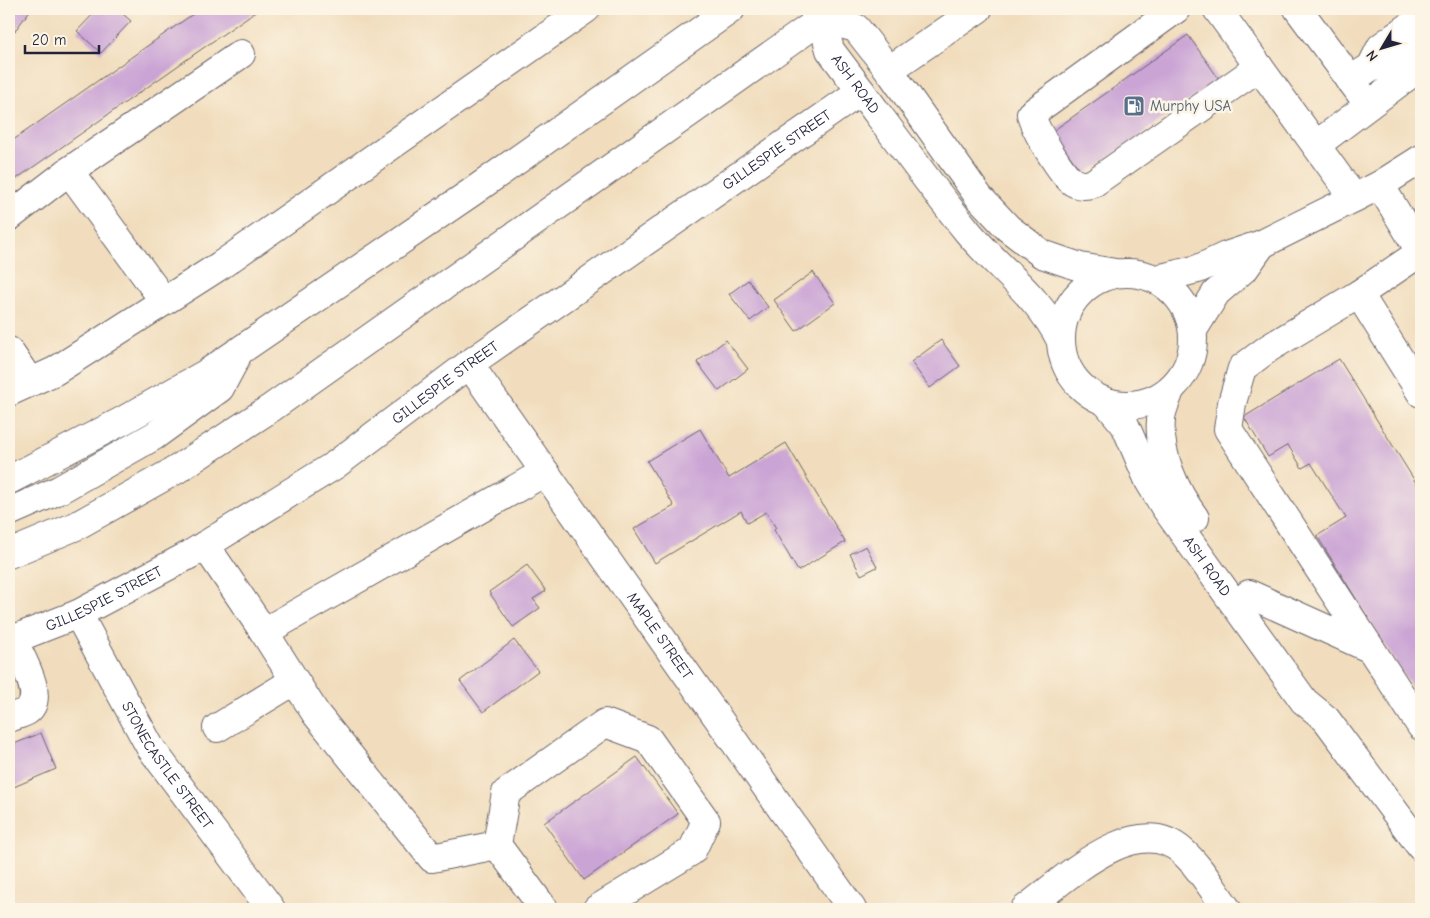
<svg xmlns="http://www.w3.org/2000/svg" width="1430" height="918" font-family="'Comic Neue',sans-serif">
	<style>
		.building { fill: #caa4d5 }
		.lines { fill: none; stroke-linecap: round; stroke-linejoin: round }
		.minor-casing { stroke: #6a6368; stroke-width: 30 }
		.highway-casing { stroke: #6a6368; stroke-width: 30 }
		.minor { stroke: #fff; stroke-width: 28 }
		.highway { stroke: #fff; stroke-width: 28 }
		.labels { text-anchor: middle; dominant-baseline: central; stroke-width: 5; stroke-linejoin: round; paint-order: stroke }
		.street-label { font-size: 15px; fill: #22223b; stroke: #fcf5e5 }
		.service-label { font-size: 15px; fill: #4e5e75; stroke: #fcf5e5; text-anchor: start }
	</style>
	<rect width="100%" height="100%" fill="#fcf5e5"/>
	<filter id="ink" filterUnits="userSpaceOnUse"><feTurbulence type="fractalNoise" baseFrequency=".02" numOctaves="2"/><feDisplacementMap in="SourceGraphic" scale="10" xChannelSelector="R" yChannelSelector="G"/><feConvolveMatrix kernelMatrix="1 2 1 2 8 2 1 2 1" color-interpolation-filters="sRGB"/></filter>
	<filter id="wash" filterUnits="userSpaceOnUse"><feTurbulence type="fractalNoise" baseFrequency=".0096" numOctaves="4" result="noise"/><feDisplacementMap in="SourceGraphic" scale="20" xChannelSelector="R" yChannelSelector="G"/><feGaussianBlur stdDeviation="1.12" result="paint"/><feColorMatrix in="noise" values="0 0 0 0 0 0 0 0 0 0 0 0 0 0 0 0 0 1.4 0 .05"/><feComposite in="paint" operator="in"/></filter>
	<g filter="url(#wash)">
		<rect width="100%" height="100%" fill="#f1ddbd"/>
		<g id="blocks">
			<g class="building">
				<path d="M9,9H31L9,39Z"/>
				<path d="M98,9H117L131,21L101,53L77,31Z"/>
				<path d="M200,9H255L256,11L9,184V143Z"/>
				<path d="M1188,35L1219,79L1081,177L1050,133Z"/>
				<path d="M813,272L835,303L796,331L774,300Z"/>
				<path d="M748,280L768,307L750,321L729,294Z"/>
				<path d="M726,340L748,369L719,391L697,362Z"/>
				<path d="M941,340L960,366L930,388L911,362Z"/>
				<path d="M1339,359L1421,491V703L1317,536L1346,518L1311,463L1302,468L1288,445L1268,457L1244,417Z"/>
				<path d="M700,429L729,478L786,443L845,542L798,571L774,530L776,528L766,512L747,523L741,511L655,563L634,529L674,506L647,461Z"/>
				<path d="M866,546L877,567L861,575L850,554Z"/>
				<path d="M527,565L546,591L533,599L540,608L513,627L489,592Z"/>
				<path d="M514,640L538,671L483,712L460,681Z"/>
				<path d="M41,733L56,769L9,789V746Z"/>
				<path d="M637,757L678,814L584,880L544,823Z"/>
			</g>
		</g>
	</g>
	<g filter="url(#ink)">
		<use href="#blocks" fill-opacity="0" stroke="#6a6368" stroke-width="1"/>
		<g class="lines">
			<g class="minor-casing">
				<g id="minor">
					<path id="s1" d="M813,9L822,19L830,50C876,110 920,173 968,232C999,269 1039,296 1061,341"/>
					<path d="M1176,9L1031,114C1033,127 1062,175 1073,182C1080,186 1085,185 1092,184L1259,67"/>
					<path d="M1217,9L1354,198"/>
					<path d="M1298,9L1369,105"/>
					<path d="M822,19L856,28L889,70L979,197L1008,228L1042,254L1080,267L1115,273"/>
					<path d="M1371,67L1381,47L1416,22L1421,23"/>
					<path d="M889,70L978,9"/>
					<path d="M1350,80L1371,67L1395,66L1420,48"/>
					<path d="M1316,145L1421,66"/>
					<path d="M1380,185L1421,253"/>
					<path d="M9,217L69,171"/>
					<path d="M1421,252L1359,294L1269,348L1242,368L1232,403L1228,429L1421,726"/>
					<circle cx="1127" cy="339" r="66"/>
					<path d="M1157,279L1198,269L1226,256L1262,244L1380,185L1421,159"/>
					<path d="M1359,294L1421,393"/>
					<path d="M164,301L69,171L241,54"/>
					<path d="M1193,330L1216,293L1245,268L1262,244"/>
					<path d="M9,351L30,382"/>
					<path id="s2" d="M469,364L852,909"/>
					<path d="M1170,390C1167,400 1161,410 1161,420C1158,454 1175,491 1195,518"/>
					<path d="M9,392L55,371L221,265L586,9"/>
					<path id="s3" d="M1106,402L1125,425L1149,481L1164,506L1304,701L1326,719L1421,847"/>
					<path d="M205,545L264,632L545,472"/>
					<path d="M1249,594L1371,649"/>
					<path id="s4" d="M78,614L150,747L271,909"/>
					<path d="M264,632L316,714L432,858L497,845"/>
					<path id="s5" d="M9,641L78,614L191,554L335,465L469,364L861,91"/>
					<path d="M9,718C14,716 22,714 27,711C46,697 20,656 13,640"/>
					<path d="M217,728L294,681"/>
					<path d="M544,909L497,845L506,793L605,723L648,739L706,821L692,851L597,909"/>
					<path d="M1025,909C1062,882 1136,808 1183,852C1201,868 1213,890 1227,909"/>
				</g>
			</g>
			<g class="highway-casing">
				<g id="highway">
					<path d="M9,480L124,420L207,373L472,192L731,9"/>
					<path d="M9,512L59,490L154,436L220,388L236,358"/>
					<path d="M9,554L76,526L176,470L271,408L836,9"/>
				</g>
			</g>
			<use href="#minor" class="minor"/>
			<use href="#highway" class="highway"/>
		</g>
	</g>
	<defs>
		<g id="fuel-square" transform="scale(1.125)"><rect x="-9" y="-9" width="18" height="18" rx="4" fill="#5c6f8a" stroke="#fcf5e5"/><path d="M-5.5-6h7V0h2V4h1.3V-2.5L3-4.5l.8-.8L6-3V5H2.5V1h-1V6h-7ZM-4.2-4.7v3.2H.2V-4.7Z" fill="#fff"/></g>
	</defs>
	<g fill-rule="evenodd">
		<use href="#fuel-square" x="1134" y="106"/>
	</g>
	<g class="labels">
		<g class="street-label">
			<text stroke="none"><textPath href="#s1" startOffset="88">ASH ROAD</textPath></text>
			<text stroke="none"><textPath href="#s5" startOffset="914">GILLESPIE STREET</textPath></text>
			<text stroke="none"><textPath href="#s5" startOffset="509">GILLESPIE STREET</textPath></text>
			<text stroke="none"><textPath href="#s3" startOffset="194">ASH ROAD</textPath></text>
			<text stroke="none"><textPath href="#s5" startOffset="104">GILLESPIE STREET</textPath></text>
			<text stroke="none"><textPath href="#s2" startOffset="332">MAPLE STREET</textPath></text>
			<text stroke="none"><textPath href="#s4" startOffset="176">STONECASTLE STREET</textPath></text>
		</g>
		<g class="service-label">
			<text x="1150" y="106">Murphy USA</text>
		</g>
	</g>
	<rect width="1430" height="918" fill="none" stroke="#fcf5e5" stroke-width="30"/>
	<g transform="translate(1382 48) rotate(232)" stroke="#fcf5e5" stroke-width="4" paint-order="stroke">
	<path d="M0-4L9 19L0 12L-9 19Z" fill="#22223b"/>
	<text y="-8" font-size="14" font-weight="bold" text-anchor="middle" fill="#22223b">N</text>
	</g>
	<path d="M25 45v8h74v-8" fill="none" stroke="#22223b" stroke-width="2.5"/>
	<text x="32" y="45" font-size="15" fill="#22223b" stroke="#fcf5e5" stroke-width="4" paint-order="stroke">20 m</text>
</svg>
